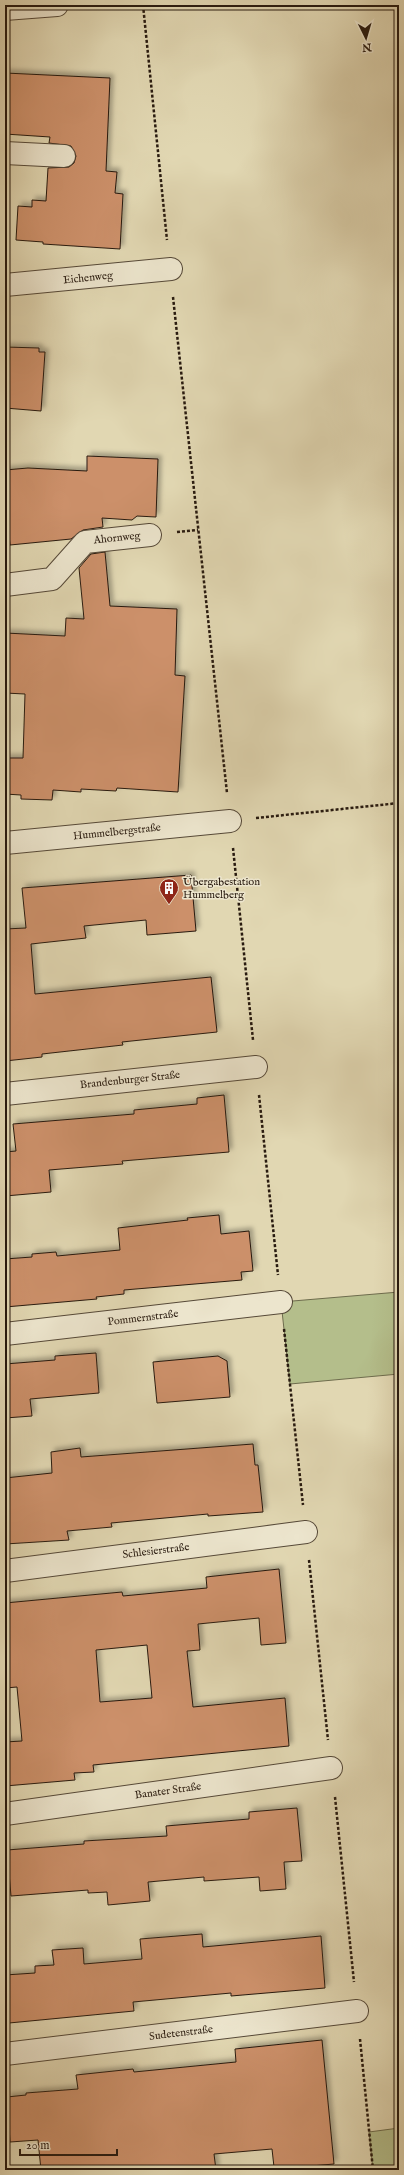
<svg xmlns="http://www.w3.org/2000/svg" width="404" height="2175" font-family="'IM FELL English',serif">
	<style>
		.green { fill: #b4be8b; stroke: #6e6c4d }
		.building { fill: #cc906a; stroke: #281a0f; fill-rule: evenodd; filter: url(#shadow) }
		.lines { fill: none; stroke-linecap: round; stroke-linejoin: round }
		.minor-casing { stroke: #564938; stroke-width: 24 }
		.path { stroke: #281a0f; stroke-width: 2.5; stroke-dasharray: 3 2; stroke-linecap: butt }
		.minor { stroke: #ece5cd; stroke-width: 22 }
		.labels { text-anchor: middle; dominant-baseline: central; stroke-width: 3; stroke-linejoin: round; paint-order: stroke }
		.street-label { font-size: 11px; fill: #281a0f; stroke: #ece5cd }
		.poi-label { font-size: 11px; fill: #281a0f; stroke: #ece5cd; text-anchor: start }
	</style>
	<defs>
		<filter id="shadow"><feDropShadow dx="3.5" dy="-3.5" stdDeviation="2" flood-color="#0004"/></filter>
	</defs>
	<rect width="100%" height="100%" fill="#e1d7b2"/>
	<filter id="stains"><feTurbulence type="fractalNoise" baseFrequency=".005" numOctaves="4"/><feColorMatrix values="0 0 0 0 .2 0 0 0 0 .09 0 0 0 0 .02 0 0 0 .5 -.17"/></filter>
	<radialGradient id="worn" r=".72"><stop offset=".6" stop-color="#630" stop-opacity="0"/><stop offset="1" stop-color="#630" stop-opacity=".3"/></radialGradient>
	<g class="green">
		<path d="M399,1292V1374L290,1384L281,1302Z"/>
		<path d="M399,2128V2170H373L369,2132Z"/>
	</g>
	<g class="building">
		<path d="M5,73L110,78L106,171L117,172L115,193L123,194L120,249L43,244V242L16,240L18,206L32,207V200L46,201L48,168L69,167L74,163L76,156L71,146L49,143L50,137L5,134Z"/>
		<path d="M5,347L39,348V352H45L41,411L5,408Z"/>
		<path d="M87,456L158,459L156,517L137,516L132,520L102,518L103,527L83,530L71,539L10,545L5,492V470L28,468L87,471Z"/>
		<path d="M105,552L110,606L177,609L175,675L185,676L178,792L117,788L116,791L81,789V792L53,790L52,800L21,799V795L5,794V758H23L25,694L5,693V633L65,636L66,618L84,619L79,568L91,554Z"/>
		<path d="M191,875L196,931L147,935L146,920L84,926L86,938L31,944L35,994L211,977L217,1032L122,1042L123,1045L42,1054V1057L5,1061V929L26,928L22,888Z"/>
		<path d="M224,1095L229,1152L122,1161L123,1164L49,1170L51,1192L5,1196V1152L16,1151L13,1124L134,1114V1110L197,1104V1098Z"/>
		<path d="M219,1215L221,1234L249,1231L253,1271L241,1272L242,1280L124,1290V1294L96,1297L97,1299L5,1307V1259L32,1257V1254L56,1252L57,1256L120,1250L118,1228L188,1220L187,1218Z"/>
		<path d="M96,1353L99,1393L30,1399L32,1416L5,1418V1364L55,1360V1356Z"/>
		<path d="M218,1356L227,1361L230,1397L157,1403L153,1362Z"/>
		<path d="M253,1444L255,1465H258L263,1512L208,1516V1514L111,1523L112,1527L67,1531L69,1540L5,1544V1478L52,1473L51,1452L80,1448L81,1457Z"/>
		<path d="M279,1569L286,1643L261,1645L259,1618L198,1624L200,1650L187,1651L193,1707L285,1698L289,1746L93,1765L94,1772L74,1773L75,1780L5,1786V1742L22,1741L17,1687L5,1688V1603L122,1592L123,1596L207,1588L206,1577ZM147,1645L152,1698L100,1702L96,1650Z"/>
		<path d="M297,1808L302,1861L284,1862L286,1889L260,1891L259,1877L204,1881V1877L148,1882L150,1901L108,1905L107,1892L88,1893V1890L11,1896L7,1850L84,1844V1841L167,1836L166,1826L249,1819V1812Z"/>
		<path d="M202,1934L203,1947L321,1936L325,1988L231,1996V1993L133,2002L134,2011L9,2023L5,1975L35,1973V1966L54,1965L52,1950L83,1948L84,1964L142,1959L140,1939Z"/>
		<path d="M322,2040L334,2164L276,2169L274,2167L272,2149L214,2154L216,2170H112V2166L41,2170L38,2140L10,2142L7,2097L26,2095V2093L78,2089L76,2075L133,2069L134,2072L236,2062L235,2049Z"/>
	</g>
	<g class="lines">
		<g class="minor-casing">
			<g id="minor">
				<path d="M5,9L57,5"/>
				<path d="M5,153L64,156"/>
				<path d="M5,285L171,269"/>
				<path d="M5,585L52,579L85,542L150,535"/>
				<path d="M5,843L230,821"/>
				<path d="M5,1094L256,1067"/>
				<path d="M5,1334L281,1302"/>
				<path d="M5,1571L306,1532"/>
				<path d="M5,1814L331,1768"/>
				<path d="M5,2054L357,2011"/>
			</g>
		</g>
		<g class="path">
			<path d="M143,5L167,240"/>
			<path d="M173,297L227,793"/>
			<path d="M177,532L198,530"/>
			<path d="M256,818L399,803"/>
			<path d="M233,848L253,1040"/>
			<path d="M259,1095L278,1275"/>
			<path d="M284,1329L303,1505"/>
			<path d="M309,1560L328,1740"/>
			<path d="M335,1797L354,1982"/>
			<path d="M360,2039L373,2170"/>
		</g>
		<use href="#minor" class="minor"/>
	</g>
	<defs>
		<g id="building-pin" transform="scale(1)"><path d="M0 17L-7.5 6A9.5 9.5 0 1 1 7.5 6Z" fill="#8f2418" stroke="#ece5cd"/><path d="M-4-6H4V6H1V3H-1V6H-4ZM-2.5-4.3h1.7v1.8h-1.7ZM.8-4.3h1.7v1.8H.8ZM-2.5-1h1.7V.8h-1.7ZM.8-1h1.7V.8H.8Z" fill="#fff"/></g>
	</defs>
	<g fill-rule="evenodd">
		<use href="#building-pin" x="169" y="888"/>
	</g>
	<g class="labels">
		<g class="street-label">
			<text transform="translate(88 278) rotate(-6)">Eichenweg</text>
			<text transform="translate(117 538) rotate(-6)">Ahornweg</text>
			<text transform="translate(117 832) rotate(-6)">Hummelbergstraße</text>
			<text transform="translate(130 1080) rotate(-6)">Brandenburger Straße</text>
			<text transform="translate(143 1318) rotate(-7)">Pommernstraße</text>
			<text transform="translate(156 1551) rotate(-7)">Schlesierstraße</text>
			<text transform="translate(168 1791) rotate(-8)">Banater Straße</text>
			<text transform="translate(181 2033) rotate(-7)">Sudetenstraße</text>
		</g>
		<g class="poi-label">
			<text x="183" y="882">Übergabestation<tspan x="183" dy="13">Hummelberg</tspan></text>
		</g>
	</g>
	<rect width="404" height="2175" fill="none" stroke="#e1d7b2" stroke-width="20"/>
	<rect x="6" y="6" width="392" height="2163" fill="none" stroke="#281a0f" stroke-width="2"/>
	<rect x="10" y="10" width="384" height="2155" fill="none" stroke="#281a0f"/>
	<g transform="translate(366 38) rotate(175)" stroke="#ece5cd" stroke-width="3" paint-order="stroke">
	<path d="M0-3L7 15L0 10L-7 15Z" fill="#281a0f"/>
	<text y="-6" font-size="11" font-weight="bold" text-anchor="middle" fill="#281a0f">N</text>
	</g>
	<path d="M20 2149v6h97v-6" fill="none" stroke="#281a0f" stroke-width="2"/>
	<text x="26" y="2149" font-size="12" fill="#281a0f" stroke="#ece5cd" stroke-width="3" paint-order="stroke">20 m</text>
	<rect width="100%" height="100%" filter="url(#stains)"/>
	<rect width="100%" height="100%" fill="url(#worn)"/>
</svg>
